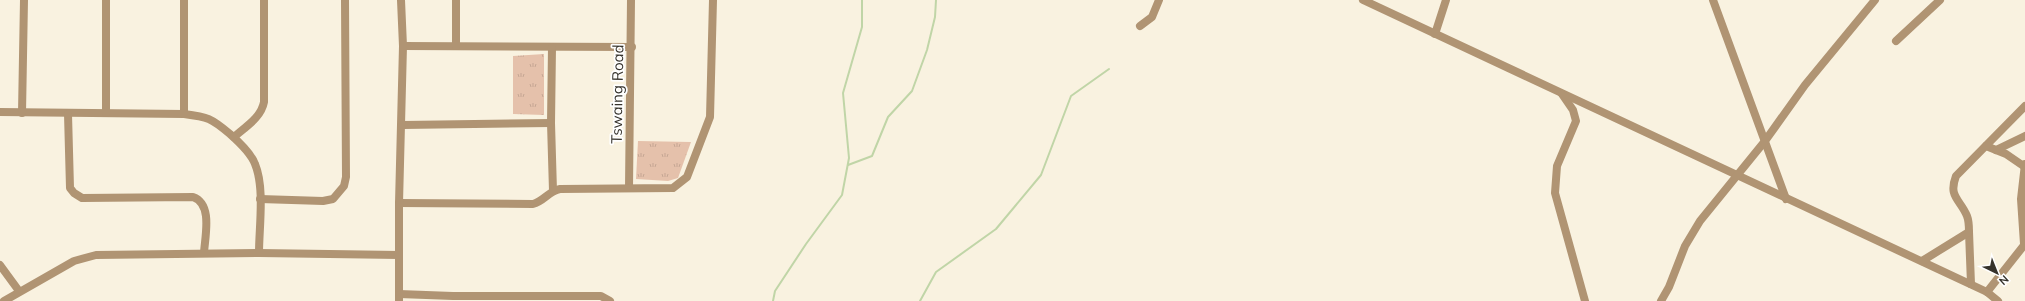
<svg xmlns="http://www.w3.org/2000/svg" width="2025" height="301" font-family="Mulish,sans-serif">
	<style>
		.grass { fill: url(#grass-tufts) }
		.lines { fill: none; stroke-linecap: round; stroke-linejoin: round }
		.stream { stroke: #c0d5a7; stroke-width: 2 }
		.minor { stroke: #b09473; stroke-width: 8 }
		.labels { text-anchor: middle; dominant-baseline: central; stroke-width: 3.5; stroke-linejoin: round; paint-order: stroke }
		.street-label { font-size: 15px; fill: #35322b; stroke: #fff }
	</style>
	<defs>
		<pattern id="grass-tufts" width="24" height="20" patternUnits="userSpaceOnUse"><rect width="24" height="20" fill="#e5c1ab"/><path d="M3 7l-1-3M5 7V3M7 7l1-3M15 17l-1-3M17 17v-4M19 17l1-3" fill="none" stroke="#c5a693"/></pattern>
	</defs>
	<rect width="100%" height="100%" fill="#f9f2e0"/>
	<g class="grass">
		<path d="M544,54V115L513,114V56Z"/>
		<path d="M638,141L691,142L678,178L668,181L636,179Z"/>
	</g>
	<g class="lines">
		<g class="stream">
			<path d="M848,165L872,156L888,117L912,91L927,50L935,17L936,0"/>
			<path d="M773,301L775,291L806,244L842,195L849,158L843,93L862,27V0"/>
			<path d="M920,301L936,272L996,229L1041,175L1071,96L1109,69"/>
		</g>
		<g class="minor">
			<path d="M184,0V114"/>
			<path d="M1363,0L1987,292L1998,301"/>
			<path d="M1713,0L1786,199"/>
			<path d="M1140,26L1152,17L1159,0"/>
			<path d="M1435,34L1446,0"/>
			<path d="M1896,41L1940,0"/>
			<path d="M403,46L632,47"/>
			<path d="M456,46V0"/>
			<path d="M552,47L551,123L553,191"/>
			<path d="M1562,94L1573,110L1576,121L1557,166L1555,193L1585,301"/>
			<path d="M0,112L184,114C208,117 211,118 230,134C239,142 251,153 255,164C265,188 259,227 259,253"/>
			<path d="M22,113L24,0"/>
			<path d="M106,113V0"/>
			<path d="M68,114L70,188L74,193L82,198L193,197C213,204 205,236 204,253"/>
			<path d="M403,125L551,123"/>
			<path d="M234,137C245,127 261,118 264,102V0"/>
			<path d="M1986,146L2006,154L2025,167"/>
			<path d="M1996,150L2025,136"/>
			<path d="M629,188L631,0"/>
			<path d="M260,199L323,201L333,199L344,186L346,177L345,0"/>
			<path d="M399,203L533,204C544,201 549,191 560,189L673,188L687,177L710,117L713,0"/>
			<path d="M1969,232L1971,284"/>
			<path d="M2024,244L2021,199L2025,164"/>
			<path d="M1922,261L1969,232C1969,227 1969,221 1967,216C1960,199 1948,197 1956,176L2025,106"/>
			<path d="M0,265L19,291"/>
			<path d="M1987,292L2025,244"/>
			<path d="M399,294L453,296H601L610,301"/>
			<path d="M4,301L74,261L96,255L259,253L399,255"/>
			<path d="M399,301V203L403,46L401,0"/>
			<path d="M1661,301L1669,287L1685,246L1700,221L1765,141L1805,85L1875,0"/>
		</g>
	</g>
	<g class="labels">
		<g class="street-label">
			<text transform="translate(617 94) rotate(-89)">Tswaing Road</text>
		</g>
	</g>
	<g transform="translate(1997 273) rotate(137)" stroke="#ffffff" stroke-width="3" paint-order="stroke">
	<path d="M0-3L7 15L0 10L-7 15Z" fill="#35322b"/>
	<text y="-6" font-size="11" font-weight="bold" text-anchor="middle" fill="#35322b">N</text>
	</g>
</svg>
